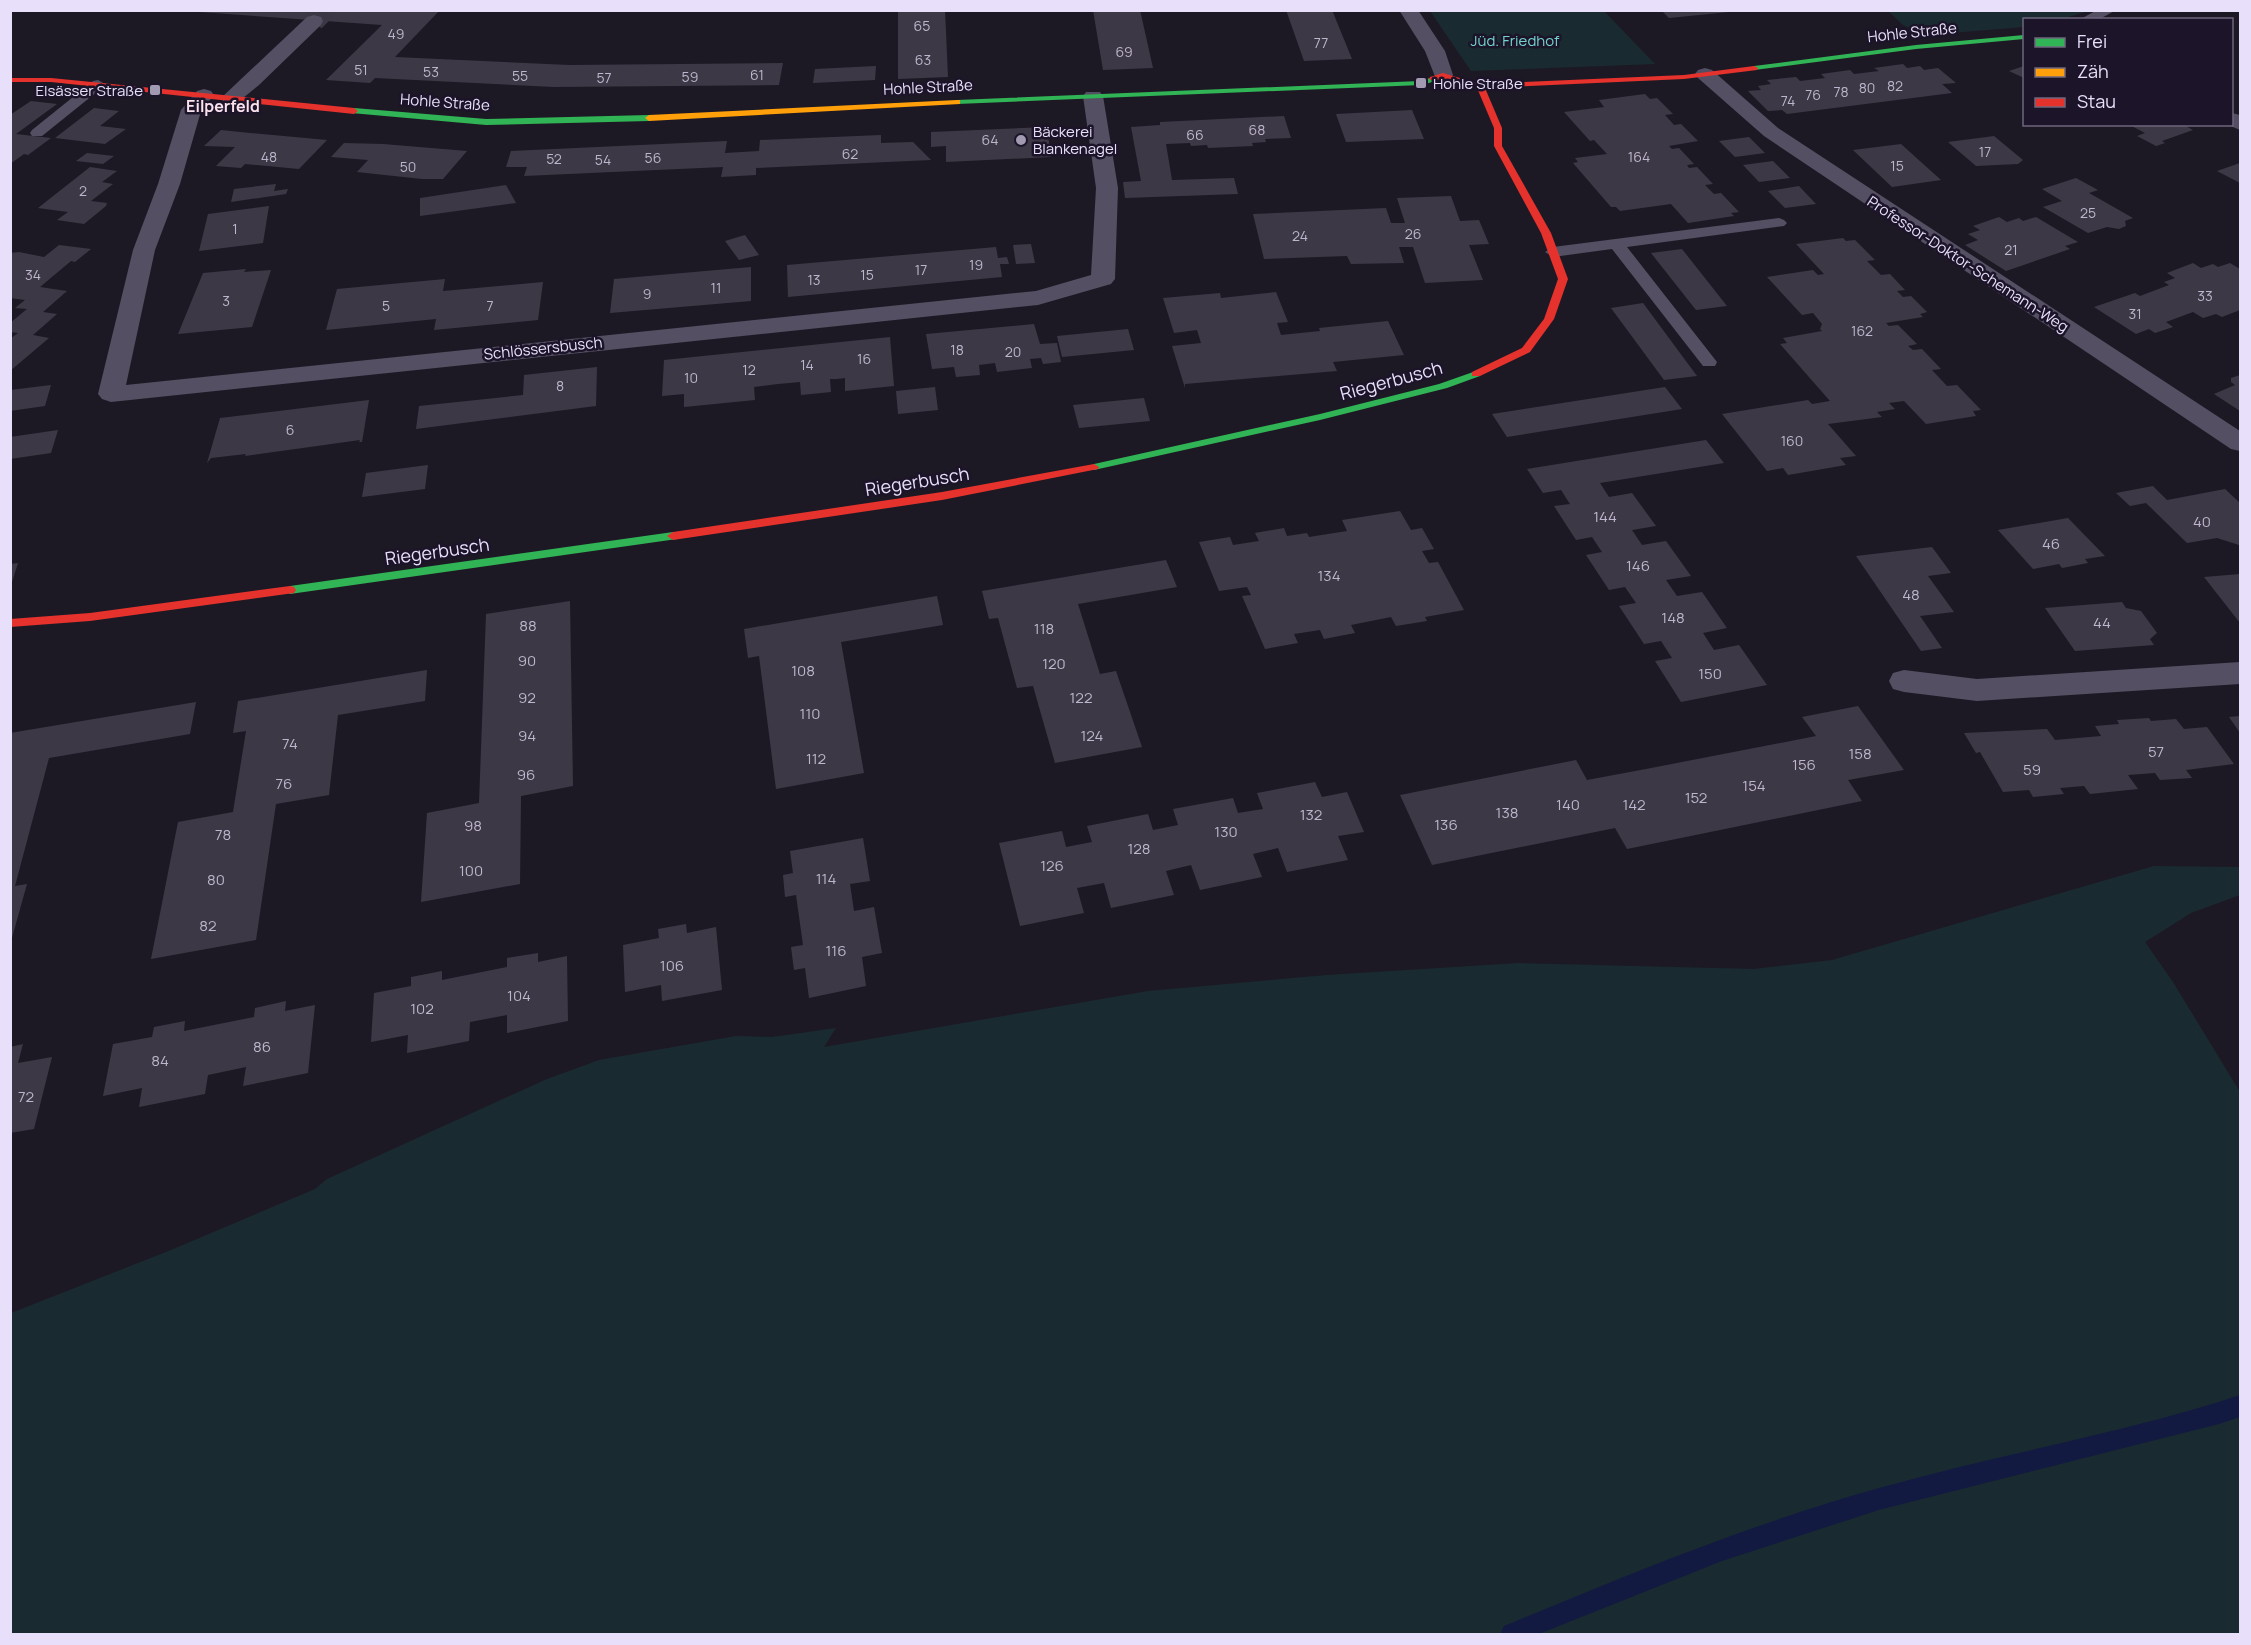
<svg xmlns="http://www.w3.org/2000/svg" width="2251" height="1645" font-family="Manrope,sans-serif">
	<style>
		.green { fill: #192b30 }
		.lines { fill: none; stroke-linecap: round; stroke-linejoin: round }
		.stream { fill: #131a41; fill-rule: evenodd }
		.building { fill: #3d3845 }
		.street-tunnel { stroke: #3b3744; stroke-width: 21; stroke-dasharray: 21 10; stroke-linecap: butt }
		.lane { fill: #544f63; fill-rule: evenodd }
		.street { fill: #544f63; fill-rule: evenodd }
		.fast { fill: #30b455; fill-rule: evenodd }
		.slow { fill: #ff9f0a; fill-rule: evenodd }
		.jam { fill: #e5322d; fill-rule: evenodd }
		.poi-dot { fill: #a19ab0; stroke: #1c1429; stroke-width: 2 }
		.labels { text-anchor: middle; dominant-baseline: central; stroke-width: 5; stroke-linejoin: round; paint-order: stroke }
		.far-number-label { font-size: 14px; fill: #bdb6ce }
		.far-street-label { font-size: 15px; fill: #e8e0fb; stroke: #1c1429 }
		.far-park-label { font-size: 15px; fill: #73d4cf; stroke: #1c1429 }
		.far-poi-label { font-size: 15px; fill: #e8e0fb; stroke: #1c1429; text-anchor: start }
		.number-label { font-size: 15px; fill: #bdb6ce }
		.far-neighbourhood-label { font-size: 16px; font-weight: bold; fill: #fbe2ed; stroke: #1c1429 }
		.street-label { font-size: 18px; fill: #e8e0fb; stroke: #1c1429 }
	</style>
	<rect width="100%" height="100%" fill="#1d1924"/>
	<g class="green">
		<path d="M1430,11H1604L1655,64L1471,71Z"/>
		<path d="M1888,11H2088L2062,19L2024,20V27L1926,35L1903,25Z"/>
		<path d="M2154,866L2240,867V895L2191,913L2145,942L2173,982L2240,1092V1634H11V1313L171,1250L315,1189L327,1179L547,1079L599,1060L736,1036L772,1037L836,1028L824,1047L1148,991L1327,975L1519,963L1754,969L1832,960Z"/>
	</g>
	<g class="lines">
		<path class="stream" d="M2240,1395V1417L2219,1424L1879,1510L1722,1561L1539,1634H1500L1504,1626C1627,1575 1750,1524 1879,1488C1998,1454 2122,1434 2240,1395Z"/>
	</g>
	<g class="building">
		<path d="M171,10H440L395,57L569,65L783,63L779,85L554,87L375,78L370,83L326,80L382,25Z"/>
		<path d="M898,10H945L948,77L898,79Z"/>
		<path d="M1093,10H1140L1153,68L1103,70Z"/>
		<path d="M1286,10H1332L1352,59L1304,61Z"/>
		<path d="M1661,10H1729V12L1669,18Z"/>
		<path d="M1903,64L1907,68L1920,66L1924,70L1938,68L1956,83L1942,84L1952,93L1787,114L1782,110L1768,111L1748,91L1761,90L1758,86L1771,84L1767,80L1796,77L1800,81L1825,78L1821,74L1850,70L1854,74L1879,71L1874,68Z"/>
		<path d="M876,66L875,80L813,83L815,69Z"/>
		<path d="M2024,66V78L2009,71Z"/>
		<path d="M1645,94L1650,99L1657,98L1673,114L1665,115L1674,125L1681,124L1698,141L1669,146L1672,149L1679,148L1694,164L1687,165L1689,168L1697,167L1713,184L1705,185L1714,194L1721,193L1739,212L1731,213L1734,216L1688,223L1671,204L1620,211L1616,207H1611L1573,163L1578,162L1575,158L1607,154L1594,140L1590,141L1564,112L1604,107L1599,100Z"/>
		<path d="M31,101L57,104L16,134L51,138L28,155L24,154L10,164V115Z"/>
		<path d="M94,108L119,111L100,126L126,129L105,144L55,138Z"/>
		<path d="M1412,110L1424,139L1346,142L1336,114Z"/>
		<path d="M1284,116L1291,138L1265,139L1266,142L1252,143L1253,146L1208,148L1207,145L1191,146L1190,143L1166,144L1172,180L1234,178L1238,194L1125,198L1123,182L1141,181L1131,127L1160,125V122Z"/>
		<path d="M2128,124H2182L2193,130L2162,141L2165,143L2156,146L2137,136L2145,133Z"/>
		<path d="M1047,127L1051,157L946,162V146L931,147V132Z"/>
		<path d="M221,130L250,133L327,140L299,169L245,164L241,168L216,166L235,147L204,146Z"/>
		<path d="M881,135V143L913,142L931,160L756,168V175L721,177L723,167L524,176L527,167H506L511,151L727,141L725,153L759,151L760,140Z"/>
		<path d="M1994,136L2023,160L2018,164L1976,166L1948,142Z"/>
		<path d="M1749,137L1765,153L1735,157L1719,141Z"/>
		<path d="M344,143L383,144L467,151L443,179H422L357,172L368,160L331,157Z"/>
		<path d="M1901,144L1941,180L1892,187L1853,150Z"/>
		<path d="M87,153L114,156L103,164L76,161Z"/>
		<path d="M1773,161L1790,178L1759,182L1743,165Z"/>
		<path d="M2240,163V183L2217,171Z"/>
		<path d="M90,167L117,171L102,182L113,184L91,201L107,203L106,206L84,224L57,220L68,212L38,208Z"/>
		<path d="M2076,178L2098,190L2089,193L2133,218L2125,221L2126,226L2119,229L2107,227L2088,233L2043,207L2062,201L2042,189Z"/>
		<path d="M276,184L274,191L288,189L286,194L231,202L234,189Z"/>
		<path d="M506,185L516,203L420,216V198Z"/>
		<path d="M1799,186L1816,204L1785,208L1768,191Z"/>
		<path d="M1451,196L1460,221L1479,220L1489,244L1469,245L1483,280L1425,283L1413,247H1399L1404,263L1351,264L1347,256L1264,259L1253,214L1386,208L1391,223H1405L1397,198Z"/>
		<path d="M269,206L263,243L199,251L208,214Z"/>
		<path d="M1999,217L2007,222L2019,218L2023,221L2036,217L2078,242L2065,246L2070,249L2006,271L1965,245L1978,240L1968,234L1980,230L1973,226Z"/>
		<path d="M745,235L759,255L739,260L725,241Z"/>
		<path d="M1843,238L1846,241L1855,240L1875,260L1867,261L1881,275L1890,274L1905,290L1897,291L1903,297L1911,296L1927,312L1920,314L1923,317L1886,323L1889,326L1898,325L1917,344L1908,346L1913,350L1922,349L1941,369L1932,370L1947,386L1957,385L1981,410L1973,411L1976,416L1926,424L1904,401L1889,403L1895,409L1877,412L1882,417L1828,424L1856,456L1840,458L1846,465L1788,475L1783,468L1767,471L1722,414L1808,400L1812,404L1830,401L1780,344L1787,343L1783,338L1822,331L1820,329L1822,324L1813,313L1802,315L1767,277L1813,270L1818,275L1824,274L1796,244Z"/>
		<path d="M1031,244L1035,263L1016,264L1013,245Z"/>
		<path d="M59,245L91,249L75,262L71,261L40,287L67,291L43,312L57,314L33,335L49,338L10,371V339L18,333L10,332V323L27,309L15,308L25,300L10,298V253L19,252L44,257Z"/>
		<path d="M996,247L998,258L1007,257L1009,264H1000L1002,277L788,297L787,265Z"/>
		<path d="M1682,249L1727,306L1696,310L1651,253Z"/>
		<path d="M2193,263L2201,268L2213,264L2218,267L2230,263L2240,269V310L2222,317L2216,314L2203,318L2193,312L2166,322L2173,327L2155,333L2149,329L2136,334L2094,307L2135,293L2140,296L2169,285L2164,282L2175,278L2167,273Z"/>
		<path d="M751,267V301L610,313L614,279Z"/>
		<path d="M246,269L244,272L271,270L252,327L178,334L203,273Z"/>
		<path d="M445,279L443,291L543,282L538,320L434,330L436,319L326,330L337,289Z"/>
		<path d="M1276,292L1288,322L1277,323L1281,335L1320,331L1319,328L1388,321L1404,355L1333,362L1337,371L1185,384V388L1172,346L1201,343L1197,330L1174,333L1163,298L1220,293L1221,298Z"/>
		<path d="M1643,303L1697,376L1664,380L1611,308Z"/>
		<path d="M1034,324L1040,344L1057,343L1061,362L1043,364L1041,358L1030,359L1032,368L997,372L995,363L979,365L980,375L956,377L954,367L932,369L926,334Z"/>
		<path d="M1128,329L1134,350L1062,357L1057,336Z"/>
		<path d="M890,337L894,386L845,391V378L837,379H830L831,392L801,395L800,382L778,384L754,387L755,400L684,407V394L662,396L664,360Z"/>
		<path d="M597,367L596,406L416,429L419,406L523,395L524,375Z"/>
		<path d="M2240,375V411L2214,394L2235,385L2231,382V378Z"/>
		<path d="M51,385L45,406L10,411V390Z"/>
		<path d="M935,387L938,410L898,414L896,391Z"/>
		<path d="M1665,387L1682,409L1507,437L1492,414Z"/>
		<path d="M1144,398L1150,421L1079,428L1073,405Z"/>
		<path d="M369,400L362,442H359L360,440L245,456L246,454L211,458L207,463L220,418Z"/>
		<path d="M58,430L51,453L10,459V437Z"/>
		<path d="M1706,440L1724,463L1600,483L1609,497L1632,493L1656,526L1632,530L1642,545L1666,541L1691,576L1666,580L1677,596L1702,592L1727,628L1703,633L1714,650L1739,645L1767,685L1681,702L1655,661L1672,658L1661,641L1644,644L1619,606L1636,603L1625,587L1609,590L1586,555L1602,552L1592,537L1576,540L1554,506L1570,504L1561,490L1543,493L1527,469Z"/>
		<path d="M428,465L425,489L362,497L366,473Z"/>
		<path d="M2153,486L2167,500L2225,489L2240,503L2239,545L2217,538L2187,543L2146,503L2130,506L2116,493Z"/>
		<path d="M1400,511L1411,530L1422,528L1434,549L1422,551L1429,563L1438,562L1464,610L1425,617L1427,621L1396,626L1391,617L1351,625L1355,633L1324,639L1320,630L1294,634L1298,643L1265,649L1242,596L1251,595L1247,587L1219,591L1199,542L1230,537L1233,545L1259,541L1255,533L1284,528L1287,536L1307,533L1309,537L1347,531L1342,520Z"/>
		<path d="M2068,518L2105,556L2085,559L2088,563L2062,568L2059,564L2033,569L1998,530Z"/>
		<path d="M1932,547L1951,573L1928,576L1954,612L1920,616L1942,648L1921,651L1856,556Z"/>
		<path d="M1166,560L1177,587L1078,604L1100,674L1116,671L1142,747L1055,763L1033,686L1017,688L998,618L989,619L982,591Z"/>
		<path d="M18,563L11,585H10V564Z"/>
		<path d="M2240,574V623L2204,577Z"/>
		<path d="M937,596L943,625L841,642L864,773L776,789L759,656L748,658L744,629Z"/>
		<path d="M570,601L573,786L521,796L520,884L421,902L427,813L479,803L486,614Z"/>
		<path d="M2122,602L2126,608L2141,611L2157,633L2150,639L2154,645L2075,651L2045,608Z"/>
		<path d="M427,670L425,701L338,715L329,795L276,804L256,940L151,959L178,822L233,812L246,731L233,733L238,701Z"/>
		<path d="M196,702L190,734L49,758L15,886L27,884L10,945V733Z"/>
		<path d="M1858,706L1904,770L1848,780L1862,801L1627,849L1615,828L1432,865L1400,795L1576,760L1587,780L1646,769L1816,736L1802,717Z"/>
		<path d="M2240,716V733L2229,717Z"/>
		<path d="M2149,718L2151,721L2176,719L2184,729L2207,727L2234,764L2186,770L2192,778L2160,780L2155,773L2128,775L2138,789L2090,794L2084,786L2060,788L2064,794L2033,797L2029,790L2003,792L1980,752L1976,753L1964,733L2047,729L2055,740L2101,736L2095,726L2119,724L2117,720Z"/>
		<path d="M1315,782L1322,797L1347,792L1364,832L1338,836L1348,860L1287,872L1278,848L1253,854L1262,877L1200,890L1191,865L1166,871L1174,895L1111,908L1104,883L1077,888L1084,913L1020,926L999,843L1062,831L1066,847L1092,842L1087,826L1148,814L1153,830L1178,825L1173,809L1233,798L1238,813L1263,809L1257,793Z"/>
		<path d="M863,838L870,881L850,884L854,911L874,907L882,953L862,957L866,986L809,998L805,968L794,970L791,947L803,945L796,895L785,897L783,875L793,873L790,851Z"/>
		<path d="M686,924L687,933L716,927L722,990L662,1001L661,985L625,992L623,945L659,938L658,929Z"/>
		<path d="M538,953V962L567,956L568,1021L507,1033V1015L470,1022L469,1041L407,1053L408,1035L371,1042L374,993L411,986V977L442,971V980L507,967V958Z"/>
		<path d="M286,1001L285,1011L315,1005L308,1073L243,1086L246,1067L208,1075L205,1094L139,1107L142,1088L103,1096L113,1044L152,1037L154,1027L185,1021L184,1031L254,1017L255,1008Z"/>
		<path d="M23,1044L18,1063L52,1057L34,1129L10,1133V1047Z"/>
	</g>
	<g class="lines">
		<path class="street-tunnel" d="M314,21L325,10"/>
		<g class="lane">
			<path d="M2097,10H2116L2098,20H2079Z"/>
			<path d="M98,80L105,84L103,87L42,136H32L30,133L32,130L93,81Z"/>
			<path d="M1779,218L1784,220L1787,223L1784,226L1627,247L1717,362L1715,366H1703L1612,249L1553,257L1545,252L1553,247Z"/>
		</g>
		<g class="street">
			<path d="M1399,10H1418L1445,51L1453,75L1450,79H1436L1425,51Z"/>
			<path d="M314,15L321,17L323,21L321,25L259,85L238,102H224L221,98L307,17Z"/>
			<path d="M1705,68L1712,70L1778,128L2240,431V451L2231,449L1764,136L1698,78L1695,74L1698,70Z"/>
			<path d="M204,89L211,91L214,95L201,111L180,184L155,250L126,385L1036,291L1091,275L1096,188L1083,96L1086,92H1100L1103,96L1118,188L1115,279L1111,284L1038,305L111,402L102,399L98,394L133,250L158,184L181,110L197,91Z"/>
			<path d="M2232,113L2240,115V130L2226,124H2232Z"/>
			<path d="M2240,662V684L1977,701L1904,692L1893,689L1889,681L1893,673L1904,670L1977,679Z"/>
		</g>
		<g class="fast">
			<path d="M2024,35V39L1916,49L1754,70L1750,68L1754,66L1916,45Z"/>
			<path d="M1433,77L1437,79L1436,81L1421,85L957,104L953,102L957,100L1420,81Z"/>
			<path d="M354,108L486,119L649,115L653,118L649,121L486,125L351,113L350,111Z"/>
			<path d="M1476,371L1481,374L1480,376L1447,388L1320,420L1094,470L1089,467L1094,464L1320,414L1439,384Z"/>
			<path d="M673,532L679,536L677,539L290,594L284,590L290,586Z"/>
		</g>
		<path class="slow" d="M957,100H960V104L649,121L645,118L649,115Z"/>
		<g class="jam">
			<path d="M1754,66L1758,68L1757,70L1684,79L1485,88L1502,128V146L1551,233L1568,279L1554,319L1530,352L1480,376H1472V372L1522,348L1544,319L1558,279L1541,233L1494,146V128L1477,88L1443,78L1433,81L1429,79L1430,77L1443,73L1480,84L1684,75Z"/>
			<path d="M10,78H51L354,108L358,111L354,114L51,82H10Z"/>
			<path d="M1094,464L1099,467L1098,469L942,500L673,540L667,536L673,532L942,492Z"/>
			<path d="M290,586L294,587L296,590L294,593L90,621L10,627V619L90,613Z"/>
		</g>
	</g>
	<g class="poi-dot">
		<rect x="1415" y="77" width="12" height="12" rx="3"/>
		<rect x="149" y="84" width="12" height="12" rx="3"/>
		<circle cx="1021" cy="140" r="6"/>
	</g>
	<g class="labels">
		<g class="far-number-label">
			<text x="922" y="25">65</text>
			<text x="396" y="33">49</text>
			<text x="1321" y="42">77</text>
			<text x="1124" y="51">69</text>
			<text x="923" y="59">63</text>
			<text x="361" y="69">51</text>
			<text x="431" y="71">53</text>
			<text x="757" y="74">61</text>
			<text x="520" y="75">55</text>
			<text x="690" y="76">59</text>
			<text x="604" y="77">57</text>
			<text x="1895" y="85">82</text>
			<text x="1867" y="87">80</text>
			<text x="1841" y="91">78</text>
			<text x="1813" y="94">76</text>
			<text x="1788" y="100">74</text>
			<text x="1257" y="129">68</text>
			<text x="1195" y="134">66</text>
			<text x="990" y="139">64</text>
			<text x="1985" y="151">17</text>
			<text x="850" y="153">62</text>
			<text x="269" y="156">48</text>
			<text x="1639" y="156">164</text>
			<text x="653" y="157">56</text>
			<text x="554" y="158">52</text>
			<text x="603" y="159">54</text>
			<text x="1897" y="165">15</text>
			<text x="408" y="166">50</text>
			<text x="83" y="190">2</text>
			<text x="2088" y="212">25</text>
			<text x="235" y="228">1</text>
			<text x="1413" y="233">26</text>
			<text x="1300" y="235">24</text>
			<text x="2011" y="249">21</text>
			<text x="976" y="264">19</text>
			<text x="921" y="269">17</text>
			<text x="33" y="274">34</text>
			<text x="867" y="274">15</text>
			<text x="814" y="279">13</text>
			<text x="716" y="287">11</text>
			<text x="647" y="293">9</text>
			<text x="2205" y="295">33</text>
			<text x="226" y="300">3</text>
			<text x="386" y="305">5</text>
			<text x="490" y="305">7</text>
			<text x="2135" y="313">31</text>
			<text x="1862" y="330">162</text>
			<text x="957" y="349">18</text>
			<text x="1013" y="351">20</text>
			<text x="864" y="358">16</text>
			<text x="807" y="364">14</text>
			<text x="749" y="369">12</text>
			<text x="691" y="377">10</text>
			<text x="560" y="385">8</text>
			<text x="290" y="429">6</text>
			<text x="1792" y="440">160</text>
		</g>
		<g class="far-street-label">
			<text transform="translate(1912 32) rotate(-6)">Hohle Straße</text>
			<text transform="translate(928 87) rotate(-3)">Hohle Straße</text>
			<text transform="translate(445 102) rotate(4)">Hohle Straße</text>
			<text transform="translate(1968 264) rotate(33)">Professor-Doktor-Schemann-Weg</text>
			<text transform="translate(543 348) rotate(-6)">Schlössersbusch</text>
		</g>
		<g class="far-park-label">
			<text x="1515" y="40">Jüd. Friedhof</text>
		</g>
		<g class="far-poi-label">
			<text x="1433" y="83">Hohle Straße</text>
			<text x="143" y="90" text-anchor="end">Elsässer Straße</text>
			<text x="1033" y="131">Bäckerei<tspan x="1033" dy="17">Blankenagel</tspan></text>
		</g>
		<g class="number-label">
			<text x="1605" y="516">144</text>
			<text x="2202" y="521">40</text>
			<text x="2051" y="543">46</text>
			<text x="1638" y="565">146</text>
			<text x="1329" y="575">134</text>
			<text x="1911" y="594">48</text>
			<text x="1673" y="617">148</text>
			<text x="2102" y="622">44</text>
			<text x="528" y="625">88</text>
			<text x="1044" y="628">118</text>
			<text x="527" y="660">90</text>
			<text x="1054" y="663">120</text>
			<text x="803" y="670">108</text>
			<text x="1710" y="673">150</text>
			<text x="527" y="697">92</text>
			<text x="1081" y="697">122</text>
			<text x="810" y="713">110</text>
			<text x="527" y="735">94</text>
			<text x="1092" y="735">124</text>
			<text x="290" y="743">74</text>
			<text x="2156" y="751">57</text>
			<text x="1860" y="753">158</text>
			<text x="816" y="758">112</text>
			<text x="1804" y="764">156</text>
			<text x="2032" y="769">59</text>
			<text x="526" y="774">96</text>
			<text x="284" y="783">76</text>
			<text x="1754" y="785">154</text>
			<text x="1696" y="797">152</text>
			<text x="1568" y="804">140</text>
			<text x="1634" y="804">142</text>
			<text x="1507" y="812">138</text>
			<text x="1311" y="814">132</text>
			<text x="1446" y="824">136</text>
			<text x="473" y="825">98</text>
			<text x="1226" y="831">130</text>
			<text x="223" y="834">78</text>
			<text x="1139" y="848">128</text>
			<text x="1052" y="865">126</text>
			<text x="471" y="870">100</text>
			<text x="826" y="878">114</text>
			<text x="216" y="879">80</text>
			<text x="208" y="925">82</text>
			<text x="836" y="950">116</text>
			<text x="672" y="965">106</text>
			<text x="519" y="995">104</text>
			<text x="422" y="1008">102</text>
			<text x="262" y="1046">86</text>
			<text x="160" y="1060">84</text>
			<text x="26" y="1096">72</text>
		</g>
		<g class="far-neighbourhood-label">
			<text x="223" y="106">Eilperfeld</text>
		</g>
		<g class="street-label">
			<text transform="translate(1391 380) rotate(-15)">Riegerbusch</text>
			<text transform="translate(917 481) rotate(-9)">Riegerbusch</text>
			<text transform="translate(437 551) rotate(-8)">Riegerbusch</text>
		</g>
	</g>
	<rect width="2251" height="1645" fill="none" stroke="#e8e0fb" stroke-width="24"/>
	<rect x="2023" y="18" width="210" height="108" fill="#1c1429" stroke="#6e667d" stroke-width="1.5"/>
	<rect x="2035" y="38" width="30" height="9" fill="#30b455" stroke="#6e667d" stroke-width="1.5"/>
	<text x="2077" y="48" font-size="18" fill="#e8e0fb">Frei</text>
	<rect x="2035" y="68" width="30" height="9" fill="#ff9f0a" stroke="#6e667d" stroke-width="1.5"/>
	<text x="2077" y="78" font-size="18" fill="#e8e0fb">Zäh</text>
	<rect x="2035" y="98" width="30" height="9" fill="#e5322d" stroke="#6e667d" stroke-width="1.5"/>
	<text x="2077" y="108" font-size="18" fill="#e8e0fb">Stau</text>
</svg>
